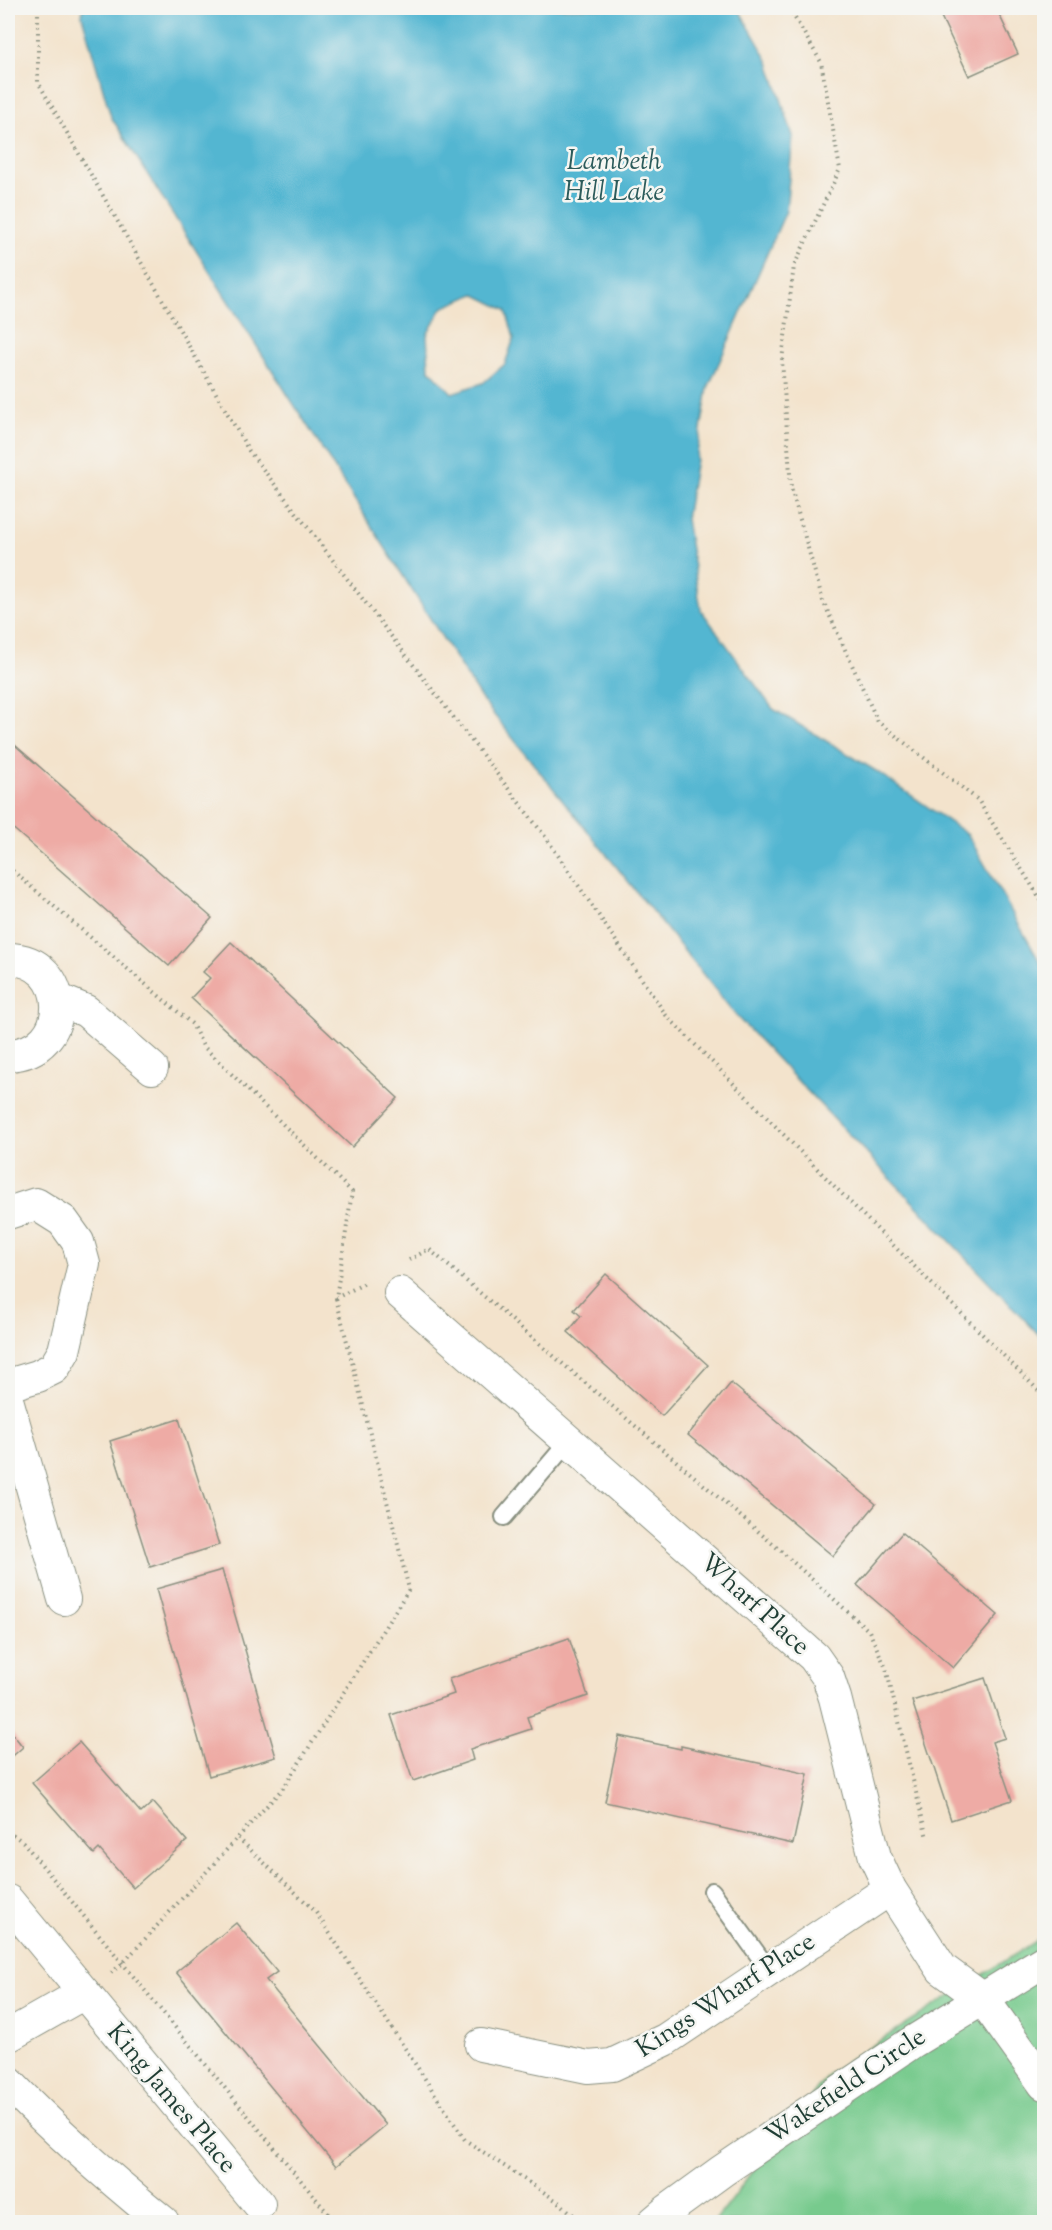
<svg xmlns="http://www.w3.org/2000/svg" width="1052" height="2230" font-family="'Sorts Mill Goudy',serif">
	<style>
		.green { fill: #77ca8d; stroke: #4b8460; stroke-width: 1.5 }
		.water { fill: #52b6d1; stroke: #387a82; stroke-width: 1.5; fill-rule: evenodd }
		.building { fill: #eeaba5 }
		.lines { fill: none; stroke-linecap: round; stroke-linejoin: round }
		.lane-casing { stroke: #899080; stroke-width: 20 }
		.street-casing { stroke: #899080; stroke-width: 34 }
		.path { stroke: #899080; stroke-width: 4; stroke-dasharray: 1.5 4.5; stroke-linecap: butt }
		.lane { stroke: #fff; stroke-width: 16 }
		.street { stroke: #fff; stroke-width: 32 }
		.labels { text-anchor: middle; dominant-baseline: central; stroke-width: 5; stroke-linejoin: round; paint-order: stroke }
		.street-label { font-size: 26px; fill: #1f3d34; stroke: #f6f6f2 }
		.water-label { font-size: 27px; font-style: italic; fill: #2c5b5b; stroke: #f6f6f2 }
	</style>
	<rect width="100%" height="100%" fill="#f6f6f2"/>
	<filter id="ink" filterUnits="userSpaceOnUse"><feTurbulence type="fractalNoise" baseFrequency=".0167" numOctaves="2"/><feDisplacementMap in="SourceGraphic" scale="12" xChannelSelector="R" yChannelSelector="G"/><feConvolveMatrix kernelMatrix="1 2 1 2 8 2 1 2 1" color-interpolation-filters="sRGB"/></filter>
	<filter id="wash" filterUnits="userSpaceOnUse"><feTurbulence type="fractalNoise" baseFrequency=".008" numOctaves="4" result="noise"/><feDisplacementMap in="SourceGraphic" scale="24" xChannelSelector="R" yChannelSelector="G"/><feGaussianBlur stdDeviation="1.35" result="paint"/><feColorMatrix in="noise" values="0 0 0 0 0 0 0 0 0 0 0 0 0 0 0 0 0 1.4 0 .05"/><feComposite in="paint" operator="in"/></filter>
	<g filter="url(#wash)">
		<rect width="100%" height="100%" fill="#f3e3cc"/>
		<path class="green" d="M1044,1936V2222H714L829,2073Z"/>
		<path class="water" d="M83,8H738L769,62L793,136L786,211L708,388L686,519L701,610L773,709L876,771L968,835L1044,969V1340L739,1019L482,700L111,117L82,16ZM474,294L506,310L514,338L505,364L483,383L452,393L429,369L427,335L442,308Z"/>
		<g id="blocks">
			<g class="building">
				<path d="M937,8H996L1018,54L969,76Z"/>
				<path d="M8,739L212,918L169,966L8,824Z"/>
				<path d="M231,942L398,1098L352,1147L191,998L210,978L203,972Z"/>
				<path d="M606,1274L708,1365L662,1416L568,1332L581,1316L574,1310Z"/>
				<path d="M731,1383L876,1504L833,1556L688,1435Z"/>
				<path d="M179,1419L219,1545L150,1567L110,1441Z"/>
				<path d="M902,1533L998,1615L953,1668L857,1585Z"/>
				<path d="M222,1570L276,1757L209,1776L156,1589Z"/>
				<path d="M569,1638L588,1696L527,1717L531,1729L470,1749L473,1760L413,1781L391,1715L454,1694L449,1679Z"/>
				<path d="M985,1678L1005,1738L992,1742L1012,1800L951,1820L912,1701Z"/>
				<path d="M8,1728L23,1747L8,1760Z"/>
				<path d="M619,1736L681,1749V1746L808,1774L793,1844L605,1802Z"/>
				<path d="M79,1742L141,1813L153,1802L187,1841L133,1888L99,1849L94,1854L32,1783Z"/>
				<path d="M236,1923L277,1972L266,1980L386,2125L336,2166L176,1972Z"/>
			</g>
		</g>
	</g>
	<g filter="url(#ink)">
		<use href="#blocks" fill-opacity="0" stroke="#899080" stroke-width="1.5"/>
		<g class="lines">
			<g class="lane-casing">
				<g id="lane">
					<path d="M504,1517L569,1441"/>
					<path d="M712,1891L769,1970"/>
				</g>
			</g>
			<g class="street-casing">
				<g id="street">
					<path d="M8,959C73,959 74,1053 8,1055"/>
					<path d="M57,999L86,1011L152,1068"/>
					<path d="M8,1213L36,1204L63,1221L78,1242L84,1264L64,1351L54,1368L38,1376L8,1385"/>
					<path d="M400,1293L814,1657L828,1677L835,1698L875,1857L890,1889L942,1969L983,1999L1044,2084"/>
					<path d="M8,1403L64,1599"/>
					<path d="M8,1901L259,2204"/>
					<path d="M8,2036L84,1993"/>
					<path d="M481,2045L588,2067L612,2065L665,2040L890,1889"/>
					<path d="M8,2082C56,2132 109,2178 163,2222"/>
					<path d="M654,2222L667,2211L722,2171L911,2043L1044,1961"/>
				</g>
			</g>
			<g class="path">
				<path d="M38,8V82L249,451L547,839L666,1015L845,1197L1044,1396"/>
				<path d="M789,8L821,62L840,169L794,266L782,360L791,488L823,601L878,722L978,800L1044,905"/>
				<path d="M8,867L192,1024L203,1046L352,1192L336,1298L367,1282"/>
				<path d="M409,1260L429,1249L781,1551L869,1631L886,1668L927,1838"/>
				<path d="M8,1831L23,1842L335,2222"/>
				<path d="M238,1838L315,1911L465,2140L560,2203L581,2222"/>
				<path d="M111,1973L123,1963L284,1787L409,1589L336,1298"/>
			</g>
			<use href="#lane" class="lane"/>
			<use href="#street" class="street"/>
		</g>
	</g>
	<g class="labels">
		<g class="street-label">
			<text transform="translate(754 1605) rotate(42)">Wharf Place</text>
			<text transform="translate(726 1996) rotate(-33)">Kings Wharf Place</text>
			<text transform="translate(846 2087) rotate(-34)">Wakefield Circle</text>
			<text transform="translate(171 2099) rotate(50)">King James Place</text>
		</g>
		<g class="water-label">
			<text x="614" y="162">Lambeth<tspan x="614" dy="31">Hill Lake</tspan></text>
		</g>
	</g>
	<rect width="1052" height="2230" fill="none" stroke="#f6f6f2" stroke-width="30"/>
</svg>
